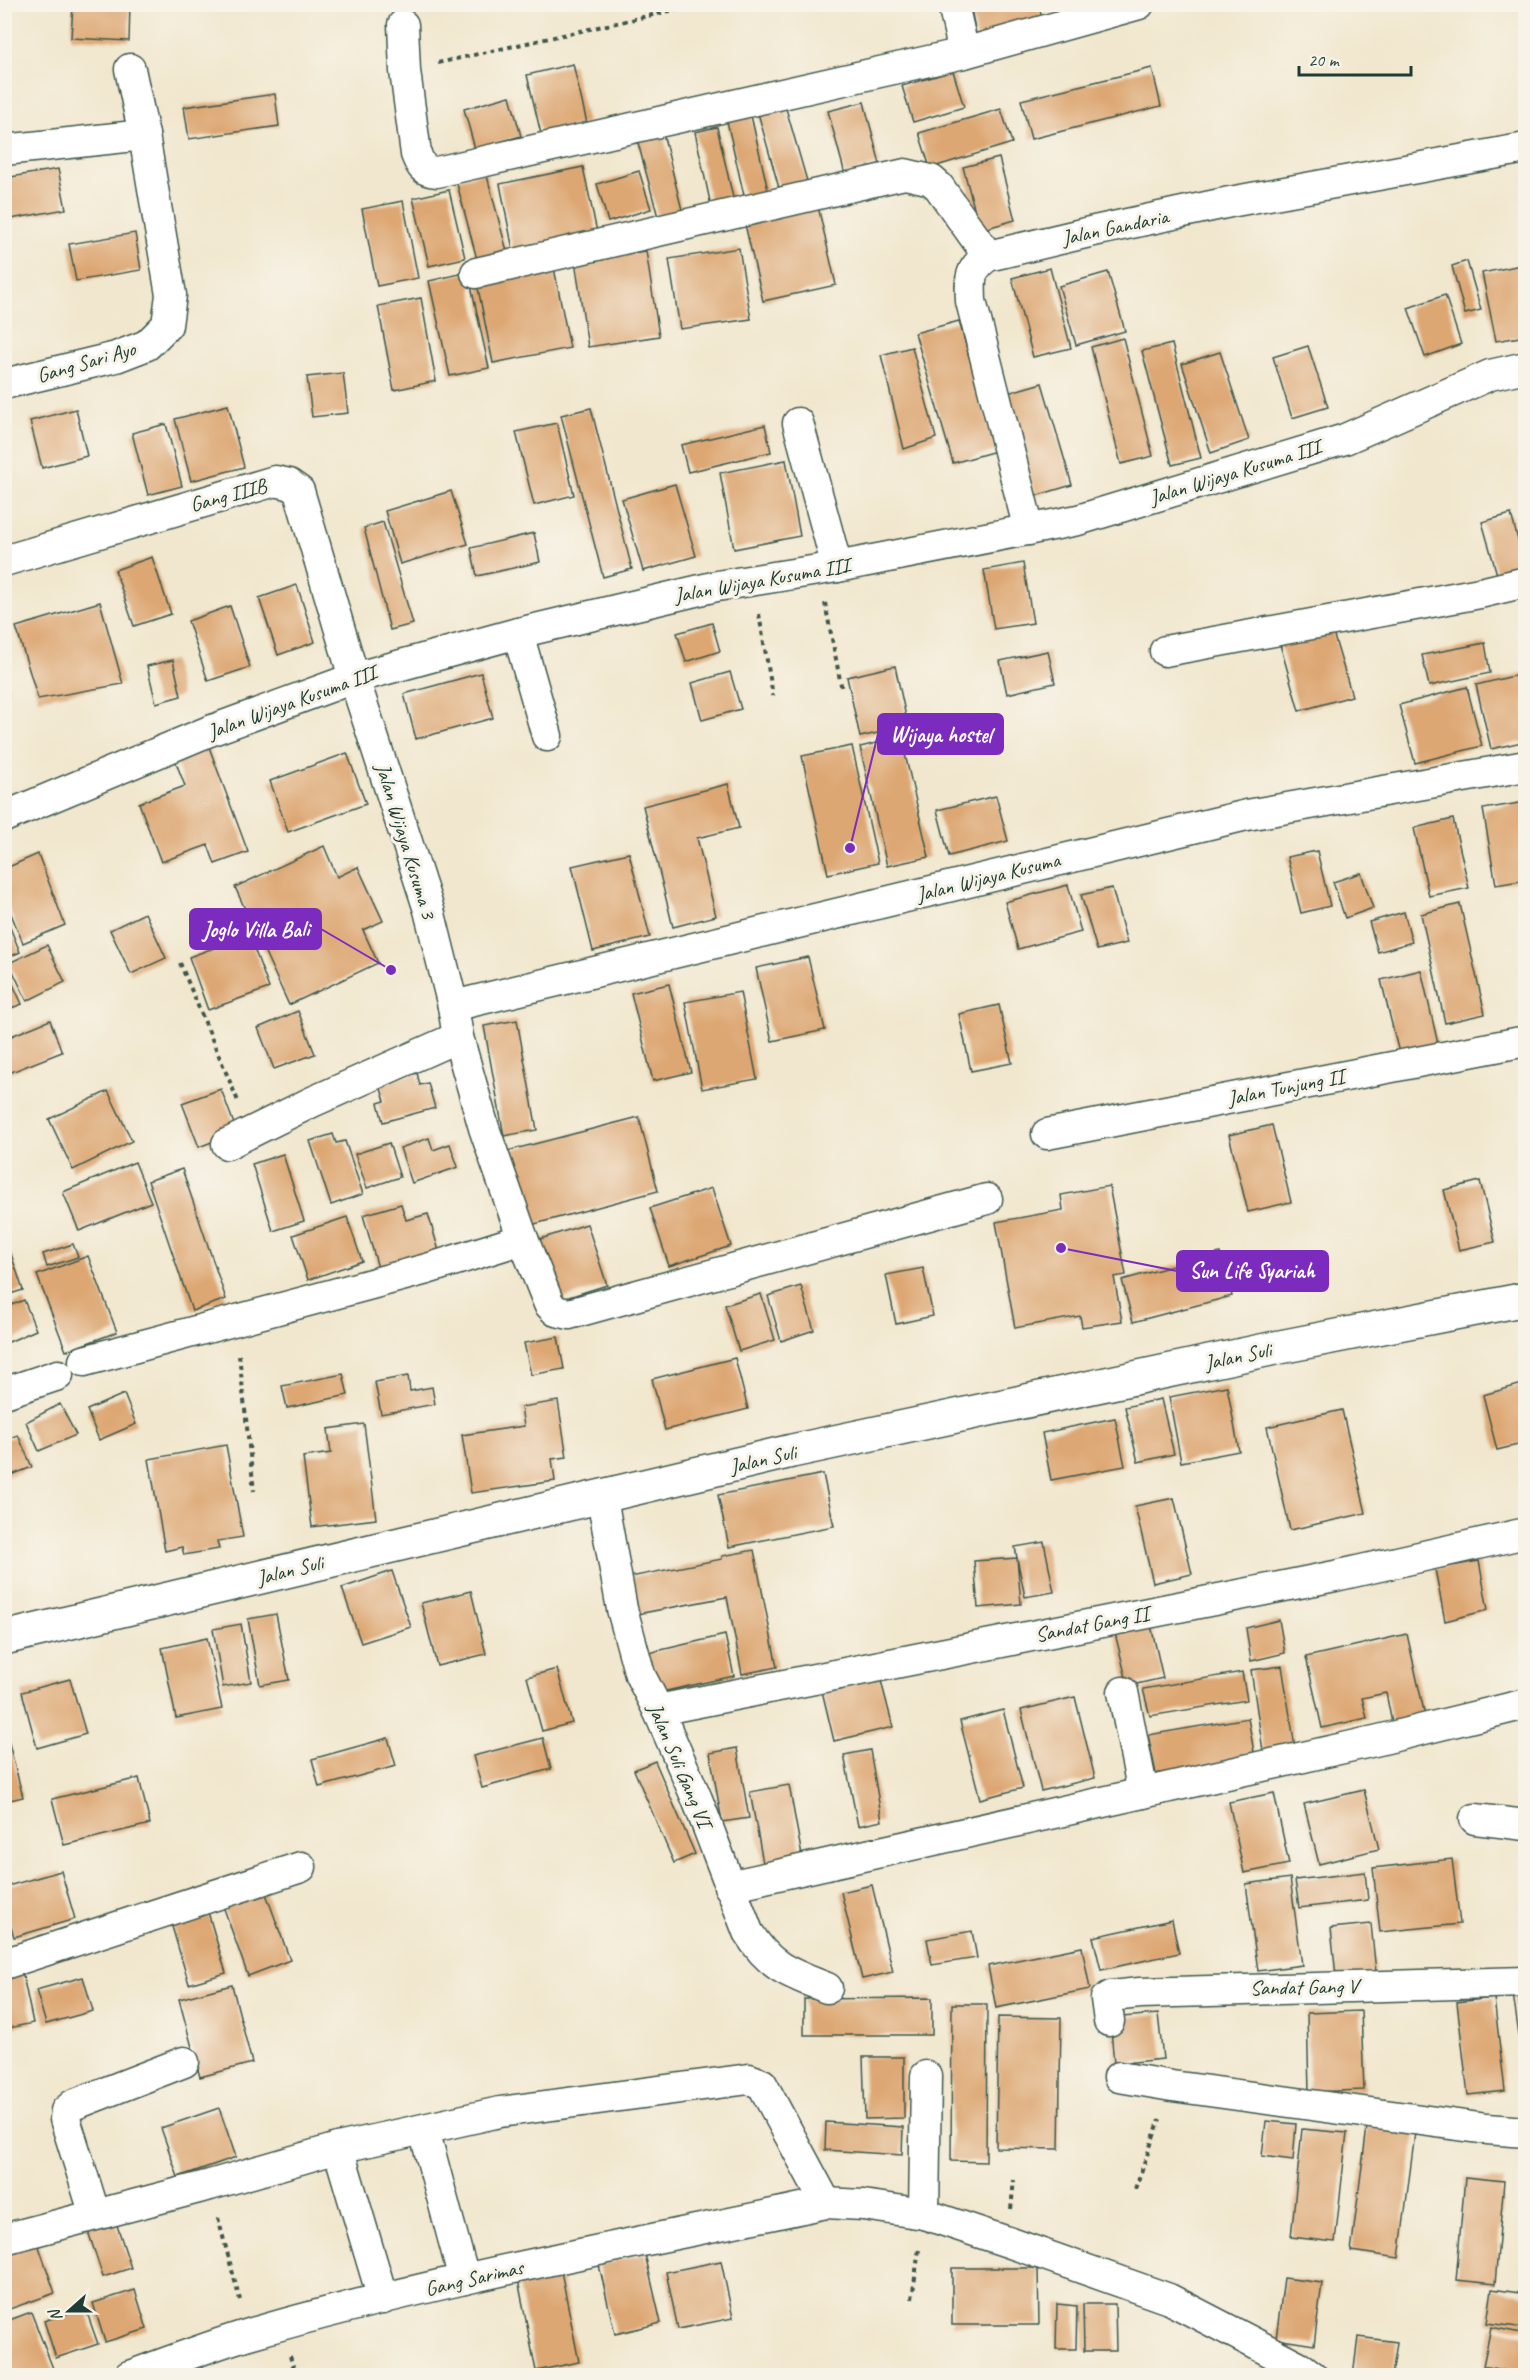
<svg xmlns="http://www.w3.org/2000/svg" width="1530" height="2380" font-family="Caveat,sans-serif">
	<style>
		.building { fill: #dda773 }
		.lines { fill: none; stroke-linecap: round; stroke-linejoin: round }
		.street-casing { stroke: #3e564b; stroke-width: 33 }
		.secondary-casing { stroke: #3e564b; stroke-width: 36 }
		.path { stroke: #3e564b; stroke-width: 4; stroke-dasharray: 4.5 4.5; stroke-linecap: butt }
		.street { stroke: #fff; stroke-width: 30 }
		.secondary { stroke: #fff; stroke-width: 33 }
		.labels { text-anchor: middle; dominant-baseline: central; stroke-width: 6; stroke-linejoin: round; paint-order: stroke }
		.street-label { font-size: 21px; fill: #1f3d34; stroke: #f7f3e8 }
		.leader { fill: none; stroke: #7b2cbf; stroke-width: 2 }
		.callout-dot { fill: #7b2cbf; stroke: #f7f3e8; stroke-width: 2 }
		.callout { fill: #7b2cbf; stroke: #7b2cbf; stroke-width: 2 }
		.callout-label { font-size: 22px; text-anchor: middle; font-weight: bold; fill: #fff }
	</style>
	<rect width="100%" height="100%" fill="#f7f3e8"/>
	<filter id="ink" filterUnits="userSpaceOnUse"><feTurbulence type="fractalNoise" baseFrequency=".0167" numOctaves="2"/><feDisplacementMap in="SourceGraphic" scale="12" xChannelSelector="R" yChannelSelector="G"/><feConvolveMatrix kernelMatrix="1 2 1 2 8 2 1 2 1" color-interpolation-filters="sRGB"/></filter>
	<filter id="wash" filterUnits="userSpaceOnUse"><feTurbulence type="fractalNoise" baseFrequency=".008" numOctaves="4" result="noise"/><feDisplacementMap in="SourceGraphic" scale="24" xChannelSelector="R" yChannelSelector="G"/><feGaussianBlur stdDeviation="1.35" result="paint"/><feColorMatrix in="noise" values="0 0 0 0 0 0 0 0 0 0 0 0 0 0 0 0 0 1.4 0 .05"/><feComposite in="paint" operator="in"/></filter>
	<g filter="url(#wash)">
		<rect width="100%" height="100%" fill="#f1e7ce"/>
		<g id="blocks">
			<g class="building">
				<path d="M73,4H130L129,41L71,38Z"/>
				<path d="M970,4H1039L1043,26L977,39Z"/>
				<path d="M1053,4H1082V5L1055,12Z"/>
				<path d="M573,64L587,123L541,134L527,75Z"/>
				<path d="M1152,68L1161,106L1031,139L1021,100Z"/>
				<path d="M953,71L964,107L913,122L902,86Z"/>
				<path d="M275,94L279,126L189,139L184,107Z"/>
				<path d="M510,96L521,136L475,149L464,109Z"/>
				<path d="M864,102L880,164L845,174L828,111Z"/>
				<path d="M785,105L807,181L779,188L758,113Z"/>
				<path d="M1001,109L1012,143L930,168L919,133Z"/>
				<path d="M750,111L769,195L745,200L726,117Z"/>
				<path d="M717,127L734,202L711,206L695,132Z"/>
				<path d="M663,133L682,210L658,217L637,139Z"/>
				<path d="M999,158L1015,220L980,230L963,167Z"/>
				<path d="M583,167L597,232L513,250L500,184Z"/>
				<path d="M58,169L66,209L5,220V178Z"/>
				<path d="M639,171L651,209L608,222L597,184Z"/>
				<path d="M486,172L509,259L479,267L456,180Z"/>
				<path d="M449,190L465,258L429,266L413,198Z"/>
				<path d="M403,201L418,278L377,286L362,209Z"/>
				<path d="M817,202L836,285L763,301L744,220Z"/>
				<path d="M135,233L141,270L76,281L69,244Z"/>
				<path d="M739,248L751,319L680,329L669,259Z"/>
				<path d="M646,251L659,336L588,347L575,261Z"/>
				<path d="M1467,261L1481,310L1465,314L1452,266Z"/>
				<path d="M553,263L570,348L493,363L476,278Z"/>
				<path d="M1526,264V336L1496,341L1482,273Z"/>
				<path d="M1050,268L1071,348L1033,357L1012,278Z"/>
				<path d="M468,272L489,368L450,376L429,281Z"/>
				<path d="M1108,272L1125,331L1076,345L1059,286Z"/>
				<path d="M1445,295L1461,344L1425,357L1408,308Z"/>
				<path d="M421,298L436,381L394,390L378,306Z"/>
				<path d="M959,321L996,451L953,463L915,333Z"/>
				<path d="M1123,338L1153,456L1121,464L1091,347Z"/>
				<path d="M1172,344L1201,458L1172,465L1142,351Z"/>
				<path d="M1308,346L1328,407L1292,418L1273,357Z"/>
				<path d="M912,347L936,438L904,449L881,355Z"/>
				<path d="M1220,352L1249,440L1211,453L1182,364Z"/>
				<path d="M343,373L348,413L312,417L307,377Z"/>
				<path d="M1042,383L1072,485L1035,496L1004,394Z"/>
				<path d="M228,405L244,467L191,481L175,419Z"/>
				<path d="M591,408L632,569L603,577L561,415Z"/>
				<path d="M76,409L87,456L42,468L30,421Z"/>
				<path d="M557,423L574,495L534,505L516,432Z"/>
				<path d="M166,424L182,486L148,495L132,433Z"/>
				<path d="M765,425L771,452L688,472L681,445Z"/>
				<path d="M4,439L11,462L4,463Z"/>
				<path d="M786,460L800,536L734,549L720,473Z"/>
				<path d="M675,484L696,556L643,571L622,499Z"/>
				<path d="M451,491L468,544L400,564L385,511Z"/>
				<path d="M1511,514L1526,570L1498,578L1482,522Z"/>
				<path d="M383,522L413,624L390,630L364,528Z"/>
				<path d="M534,533L540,562L477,576L471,548Z"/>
				<path d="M152,557L171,614L134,626L115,570Z"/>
				<path d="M1023,563L1033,623L994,629L984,570Z"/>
				<path d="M297,585L315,642L278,655L259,598Z"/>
				<path d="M100,602L123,684L38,699L16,627Z"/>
				<path d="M230,606L250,667L208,681L188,621Z"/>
				<path d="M712,623L720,651L686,662L677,633Z"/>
				<path d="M1331,626L1352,696L1299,711L1279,641Z"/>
				<path d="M1485,643L1490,673L1429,686L1422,655Z"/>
				<path d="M1048,651L1055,683L1007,694L1000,661Z"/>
				<path d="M173,660L181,696L156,703L147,666Z"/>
				<path d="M895,666L908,726L860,737L847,677Z"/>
				<path d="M730,672L741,709L702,720L692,683Z"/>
				<path d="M481,673L493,718L416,739L404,694Z"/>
				<path d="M1526,673V741L1491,749L1476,685Z"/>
				<path d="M4,682L9,696L4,697Z"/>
				<path d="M1467,687L1482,746L1415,763L1399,705Z"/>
				<path d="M901,737L929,857L887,866L860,747Z"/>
				<path d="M852,746L878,863L828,874L802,756Z"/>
				<path d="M209,747L248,852L215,864L208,845L161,862L139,803L185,786L175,760Z"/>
				<path d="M347,753L366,804L288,832L270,781Z"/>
				<path d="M728,784L739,828L697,838L716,916L673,927L643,806Z"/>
				<path d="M996,796L1008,841L949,856L937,810Z"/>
				<path d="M1526,802V880L1496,885L1483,809Z"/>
				<path d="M1453,819L1469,888L1429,896L1414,828Z"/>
				<path d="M324,846L337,877L358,867L383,921L363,930L378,963L289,1005L235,887Z"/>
				<path d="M1317,851L1330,906L1301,913L1287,857Z"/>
				<path d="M629,853L650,937L593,951L572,866Z"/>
				<path d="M38,854L65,925L23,943L4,897V869Z"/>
				<path d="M1361,873L1373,908L1345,918L1333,882Z"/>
				<path d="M1068,885L1081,932L1018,949L1005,902Z"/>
				<path d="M1112,888L1127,943L1097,950L1081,895Z"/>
				<path d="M1460,904L1485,1014L1445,1023L1421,914Z"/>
				<path d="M1404,912L1412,942L1378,952L1369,922Z"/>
				<path d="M145,913L166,958L131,974L110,930Z"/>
				<path d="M5,915L20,952L5,959Z"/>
				<path d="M249,935L269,988L208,1010L189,957Z"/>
				<path d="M47,945L65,982L27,1001L9,963Z"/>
				<path d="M808,957L825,1030L772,1041L756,968Z"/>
				<path d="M4,965L22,1004L4,1011Z"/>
				<path d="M1421,970L1438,1044L1399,1053L1381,980Z"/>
				<path d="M669,984L691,1072L653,1081L631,993Z"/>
				<path d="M740,992L757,1079L702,1089L685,1002Z"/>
				<path d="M999,1005L1012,1063L971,1071L959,1014Z"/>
				<path d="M298,1011L315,1054L274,1069L258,1028Z"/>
				<path d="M50,1020L62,1052L4,1075V1039Z"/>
				<path d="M517,1020L537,1130L504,1136L484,1026Z"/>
				<path d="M417,1073L420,1085L428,1083L435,1108L383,1122L378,1103L385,1101L379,1083Z"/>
				<path d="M221,1089L237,1132L199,1147L182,1103Z"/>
				<path d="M108,1091L132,1141L73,1170L49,1119Z"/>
				<path d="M639,1117L658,1191L527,1226L507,1151Z"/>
				<path d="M1272,1125L1291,1202L1248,1212L1229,1135Z"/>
				<path d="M333,1134L336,1143L345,1141L363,1194L331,1205L310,1141Z"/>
				<path d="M429,1138L433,1150L450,1144L458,1167L412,1183L400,1148Z"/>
				<path d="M389,1143L400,1177L367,1188L355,1154Z"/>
				<path d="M283,1154L304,1221L273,1231L252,1164Z"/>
				<path d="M135,1162L151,1202L79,1231L63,1192Z"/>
				<path d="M182,1169L226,1299L192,1311L148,1181Z"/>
				<path d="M1480,1181L1495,1242L1459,1250L1444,1190Z"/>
				<path d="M1109,1186L1126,1275L1114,1277L1122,1321L1082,1327L1080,1316L1015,1328L996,1222L1063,1210L1061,1195Z"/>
				<path d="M712,1188L731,1246L669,1266L650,1208Z"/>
				<path d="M401,1204L406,1220L428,1214L439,1251L378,1268L363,1215Z"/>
				<path d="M347,1217L362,1261L308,1280L293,1235Z"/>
				<path d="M587,1224L607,1285L556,1301L537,1240Z"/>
				<path d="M73,1244L78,1257L47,1267L43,1254Z"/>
				<path d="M1220,1253L1232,1296L1133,1322L1122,1280Z"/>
				<path d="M11,1254L23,1290L4,1296V1256Z"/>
				<path d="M88,1256L117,1332L66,1351L37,1275Z"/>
				<path d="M923,1268L933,1316L896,1324L886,1275Z"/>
				<path d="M801,1286L814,1330L781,1341L768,1296Z"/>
				<path d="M761,1294L775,1340L739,1351L725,1305Z"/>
				<path d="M24,1300L36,1330L4,1344V1308Z"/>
				<path d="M558,1337L564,1369L531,1375L524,1343Z"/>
				<path d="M735,1358L748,1409L665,1430L652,1379Z"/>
				<path d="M343,1374L348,1395L287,1408L282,1386Z"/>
				<path d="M408,1376L410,1391L432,1387L435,1404L381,1414L375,1382Z"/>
				<path d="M1526,1383V1443L1497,1450L1483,1395Z"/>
				<path d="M1227,1386L1239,1451L1181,1462L1169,1397Z"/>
				<path d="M124,1394L136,1424L99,1440L87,1410Z"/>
				<path d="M1161,1399L1174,1454L1138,1462L1125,1407Z"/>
				<path d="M558,1401L567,1457L552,1459L555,1481L471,1493L462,1435L524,1426L521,1407Z"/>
				<path d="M60,1404L76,1435L39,1451L26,1422Z"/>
				<path d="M1342,1410L1366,1513L1290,1530L1267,1427Z"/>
				<path d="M1115,1418L1125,1466L1051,1480L1042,1433Z"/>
				<path d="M364,1424L376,1519L312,1527L303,1457L331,1453L328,1429Z"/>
				<path d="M18,1435L32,1467L4,1478V1440Z"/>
				<path d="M226,1445L243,1537L217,1541L219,1549L184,1555L182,1547L165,1551L149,1459Z"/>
				<path d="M823,1474L834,1526L729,1547L718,1495Z"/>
				<path d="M1174,1498L1192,1574L1153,1583L1135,1506Z"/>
				<path d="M1044,1542L1054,1592L1025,1597L1017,1558L1021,1604L978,1608L974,1561L1017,1558L1015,1547Z"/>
				<path d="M754,1550L777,1667L742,1674L727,1597L632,1615L625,1578L722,1559V1556Z"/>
				<path d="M1479,1561L1488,1610L1445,1621L1435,1569Z"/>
				<path d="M392,1571L411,1627L361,1643L342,1588Z"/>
				<path d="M471,1591L486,1654L437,1666L421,1603Z"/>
				<path d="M276,1614L289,1680L260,1685L248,1619Z"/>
				<path d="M1279,1620L1285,1653L1251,1661L1246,1628Z"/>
				<path d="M1150,1621L1163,1678L1128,1686L1114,1629Z"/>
				<path d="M241,1624L251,1682L223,1687L213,1629Z"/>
				<path d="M1407,1634L1425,1716L1392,1723L1386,1693L1362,1698L1367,1718L1322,1728L1306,1657Z"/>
				<path d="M725,1635L734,1676L657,1693L648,1653Z"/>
				<path d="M207,1638L222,1709L176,1718L162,1648Z"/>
				<path d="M1282,1666L1295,1747L1263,1751L1251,1670Z"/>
				<path d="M557,1669L572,1723L542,1731L527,1677Z"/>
				<path d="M1242,1672L1247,1700L1150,1716L1143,1689Z"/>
				<path d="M880,1677L893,1727L834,1741L822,1691Z"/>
				<path d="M70,1679L86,1734L37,1748L22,1692Z"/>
				<path d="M1075,1697L1095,1778L1041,1791L1021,1710Z"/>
				<path d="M1003,1710L1023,1788L980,1799L960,1721Z"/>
				<path d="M1248,1718L1255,1758L1156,1774L1148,1735Z"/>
				<path d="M4,1732H6L23,1797L6,1801Z"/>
				<path d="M388,1738L396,1766L319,1787L312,1759Z"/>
				<path d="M543,1738L551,1769L482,1788L473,1756Z"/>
				<path d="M737,1748L749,1818L722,1822L710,1753Z"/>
				<path d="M870,1750L882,1821L858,1826L844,1755Z"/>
				<path d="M655,1761L695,1854L674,1863L634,1770Z"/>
				<path d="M139,1778L150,1824L64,1845L52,1799Z"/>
				<path d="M789,1785L802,1856L763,1863L750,1792Z"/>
				<path d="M1364,1790L1379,1849L1319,1864L1304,1804Z"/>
				<path d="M1274,1793L1289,1864L1244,1873L1229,1802Z"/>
				<path d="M1452,1859L1460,1924L1380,1932L1373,1868Z"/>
				<path d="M61,1871L75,1919L14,1937L4,1904V1887Z"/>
				<path d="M1365,1872L1368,1900L1299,1908L1295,1880Z"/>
				<path d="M1290,1878L1302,1965L1258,1971L1246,1884Z"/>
				<path d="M872,1885L893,1972L862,1979L841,1892Z"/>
				<path d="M264,1888L290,1960L248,1976L222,1903Z"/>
				<path d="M208,1912L226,1973L189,1984L171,1923Z"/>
				<path d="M1172,1920L1179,1953L1101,1970L1093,1937Z"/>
				<path d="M1371,1924L1376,1972L1336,1976L1331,1928Z"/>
				<path d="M972,1931L977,1958L932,1965L927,1939Z"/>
				<path d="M1082,1947L1090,1989L996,2008L988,1966Z"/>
				<path d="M22,1971L33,2023L4,2029V1975Z"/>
				<path d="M83,1977L93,2011L46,2024L36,1990Z"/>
				<path d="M232,1985L252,2063L200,2077L179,1999Z"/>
				<path d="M1526,1992V2070H1524L1513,1994Z"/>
				<path d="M932,1998V2035H804V1999Z"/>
				<path d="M1494,1998L1505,2091L1468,2095L1457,2002Z"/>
				<path d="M952,2004H987L986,2162L951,2161Z"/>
				<path d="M1361,2011L1364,2090L1309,2092L1307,2013Z"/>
				<path d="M1158,2014L1163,2059L1114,2064L1110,2018Z"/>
				<path d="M998,2017L1061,2018L1059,2149L996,2148Z"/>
				<path d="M863,2057H904V2118L865,2119Z"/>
				<path d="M219,2108L236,2157L178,2177L161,2128Z"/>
				<path d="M1266,2121L1296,2124L1293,2160L1262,2156Z"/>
				<path d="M826,2122L903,2127L902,2155L825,2150Z"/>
				<path d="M1367,2127L1415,2133L1399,2258L1351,2251Z"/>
				<path d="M1302,2129L1347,2133L1335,2242L1291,2237Z"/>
				<path d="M1465,2177L1504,2181L1495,2284L1456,2280Z"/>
				<path d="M114,2216L131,2268L103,2277L86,2225Z"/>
				<path d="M36,2238L55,2293L4,2311V2249Z"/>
				<path d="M645,2254L661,2323L615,2334L599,2265Z"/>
				<path d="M721,2261L733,2318L678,2329L666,2272Z"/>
				<path d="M952,2268H1038L1039,2325H952Z"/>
				<path d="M561,2271L579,2362L536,2371L518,2280Z"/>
				<path d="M1284,2278L1322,2283L1314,2345L1276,2339Z"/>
				<path d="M1492,2289L1526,2294V2328L1487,2323Z"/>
				<path d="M135,2290L147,2329L105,2342L93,2303Z"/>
				<path d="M1057,2304L1077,2306L1076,2349H1056Z"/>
				<path d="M1083,2304H1115L1116,2351H1084Z"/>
				<path d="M85,2307L98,2344L56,2358L44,2321Z"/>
				<path d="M31,2312L54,2371L42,2376H8L4,2366V2322Z"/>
				<path d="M1491,2327L1526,2334V2375L1483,2366Z"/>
				<path d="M1358,2337L1397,2342L1392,2376H1353Z"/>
				<path d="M200,2360L205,2376H160Z"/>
				<path d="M1442,2371L1461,2373V2376H1441Z"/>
			</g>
		</g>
	</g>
	<g filter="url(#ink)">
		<use href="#blocks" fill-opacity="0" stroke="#3e564b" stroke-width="1.5"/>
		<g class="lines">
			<g class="street-casing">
				<g id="street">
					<path d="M953,4L964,53"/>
					<path d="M403,25L405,71L416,154C421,167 423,171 437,172L964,53L1139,4"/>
					<path d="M4,150L144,135"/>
					<path d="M476,273L905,174L931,180L939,187L988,256"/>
					<path d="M4,384L116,357L147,345L167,325L171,295L144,135L130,69"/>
					<path d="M798,423L837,567"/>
					<path d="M1029,530L971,301C970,279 969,269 988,256L1094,231L1230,202L1526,148"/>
					<path d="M4,561L275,481L289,484L299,491L354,678L429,910L453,1006L458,1037L484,1128L523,1239L549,1304L556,1311L569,1314L987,1199"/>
					<path d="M518,633L547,736"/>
					<path d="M1165,651L1480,593L1526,582"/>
					<path d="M4,817L207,732L354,678L518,633L717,586L837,567L1078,520L1345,439L1490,375L1526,367"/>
					<path d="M453,1006L1247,815L1526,766"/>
					<path d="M1047,1134L1526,1041"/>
					<path d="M227,1144L312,1102L458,1037"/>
					<path d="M84,1361L427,1269L523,1239"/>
					<path d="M4,1393L58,1375"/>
					<path d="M602,1498L622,1609L640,1675L658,1710L697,1799L748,1932C770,1968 790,1973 827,1988"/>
					<path d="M1123,1692L1143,1793"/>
					<path d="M658,1710L1335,1576L1526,1533"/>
					<path d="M1475,1819L1526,1825"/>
					<path d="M729,1886L1379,1740L1526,1704"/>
					<path d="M4,1964L301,1867"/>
					<path d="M1109,2021L1106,1999L1111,1996L1140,1993L1526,1982"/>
					<path d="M1119,2077L1172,2086L1487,2129L1526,2132"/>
					<path d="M424,2130L464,2279"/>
					<path d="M338,2148L383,2299"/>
					<path d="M924,2214L926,2076"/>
					<path d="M95,2215L65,2119L66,2111L73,2105L184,2062"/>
					<path d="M4,2239L210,2185L338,2148L500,2112L749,2079L762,2084L826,2203"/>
					<path d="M129,2376C169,2362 209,2346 249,2334C438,2279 633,2244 826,2203L863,2205L924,2214L1008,2242L1169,2299L1300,2367L1312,2376"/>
				</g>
			</g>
			<g class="secondary-casing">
				<path id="secondary" d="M4,1638L792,1451L1275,1348L1526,1299"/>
			</g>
			<g class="path">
				<path d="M438,63L701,4"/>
				<path d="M825,603L842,690"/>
				<path d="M759,614L773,696"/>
				<path d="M180,963L238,1101"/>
				<path d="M239,1355L254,1491"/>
				<path d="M1135,2189L1160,2119"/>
				<path d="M1011,2209L1014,2180"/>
				<path d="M218,2218L240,2300"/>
				<path d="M912,2299L919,2249"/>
				<path d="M290,2356L296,2376"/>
			</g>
			<use href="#street" class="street"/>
			<use href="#secondary" class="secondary"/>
		</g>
	</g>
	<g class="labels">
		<g class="street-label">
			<text transform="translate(1115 227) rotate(-12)">Jalan Gandaria</text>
			<text transform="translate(86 362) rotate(-16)">Gang Sari Ayo</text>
			<text transform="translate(1235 472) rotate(-17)">Jalan Wijaya Kusuma III</text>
			<text transform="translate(228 495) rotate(-15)">Gang IIIB</text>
			<text transform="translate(762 580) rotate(-10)">Jalan Wijaya Kusuma III</text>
			<text transform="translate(292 702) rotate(-20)">Jalan Wijaya Kusuma III</text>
			<text transform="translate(406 841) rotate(73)">Jalan Wijaya Kusuma 3</text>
			<text transform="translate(988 877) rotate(-14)">Jalan Wijaya Kusuma</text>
			<text transform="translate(1286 1087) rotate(-11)">Jalan Tunjung II</text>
			<text transform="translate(1238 1356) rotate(-12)">Jalan Suli</text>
			<text transform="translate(763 1459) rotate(-13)">Jalan Suli</text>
			<text transform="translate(290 1570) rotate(-14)">Jalan Suli</text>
			<text transform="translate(1092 1624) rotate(-11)">Sandat Gang II</text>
			<text transform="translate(680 1765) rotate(67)">Jalan Suli Gang VI</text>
			<text transform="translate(1304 1987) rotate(-1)">Sandat Gang V</text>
			<text transform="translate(474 2278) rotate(-13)">Gang Sarimas</text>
		</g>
	</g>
	<path class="leader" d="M850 848L878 734M391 970L321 929M1061 1248L1177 1271"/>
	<g class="callout-dot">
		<circle cx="850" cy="848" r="6"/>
		<circle cx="391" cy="970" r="6"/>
		<circle cx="1061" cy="1248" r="6"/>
	</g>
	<g class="callout">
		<rect x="878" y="714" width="125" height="40" rx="6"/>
		<rect x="190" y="909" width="131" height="40" rx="6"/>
		<rect x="1177" y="1251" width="151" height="40" rx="6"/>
	</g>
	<g class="callout-label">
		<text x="941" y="742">Wijaya hostel</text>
		<text x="256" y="937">Joglo Villa Bali</text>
		<text x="1252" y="1278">Sun Life Syariah</text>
	</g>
	<rect width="1530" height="2380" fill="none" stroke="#f7f3e8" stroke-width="24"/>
	<g transform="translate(69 2311) rotate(249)" stroke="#f7f3e8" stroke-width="4.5" paint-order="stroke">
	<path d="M0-4.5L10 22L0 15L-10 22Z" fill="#1f3d34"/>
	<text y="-9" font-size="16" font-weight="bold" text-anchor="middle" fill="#1f3d34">N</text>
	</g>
	<path d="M1299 66v9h112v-9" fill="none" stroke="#1f3d34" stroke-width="3"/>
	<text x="1308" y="66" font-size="18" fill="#1f3d34" stroke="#f7f3e8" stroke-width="4.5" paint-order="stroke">20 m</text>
</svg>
